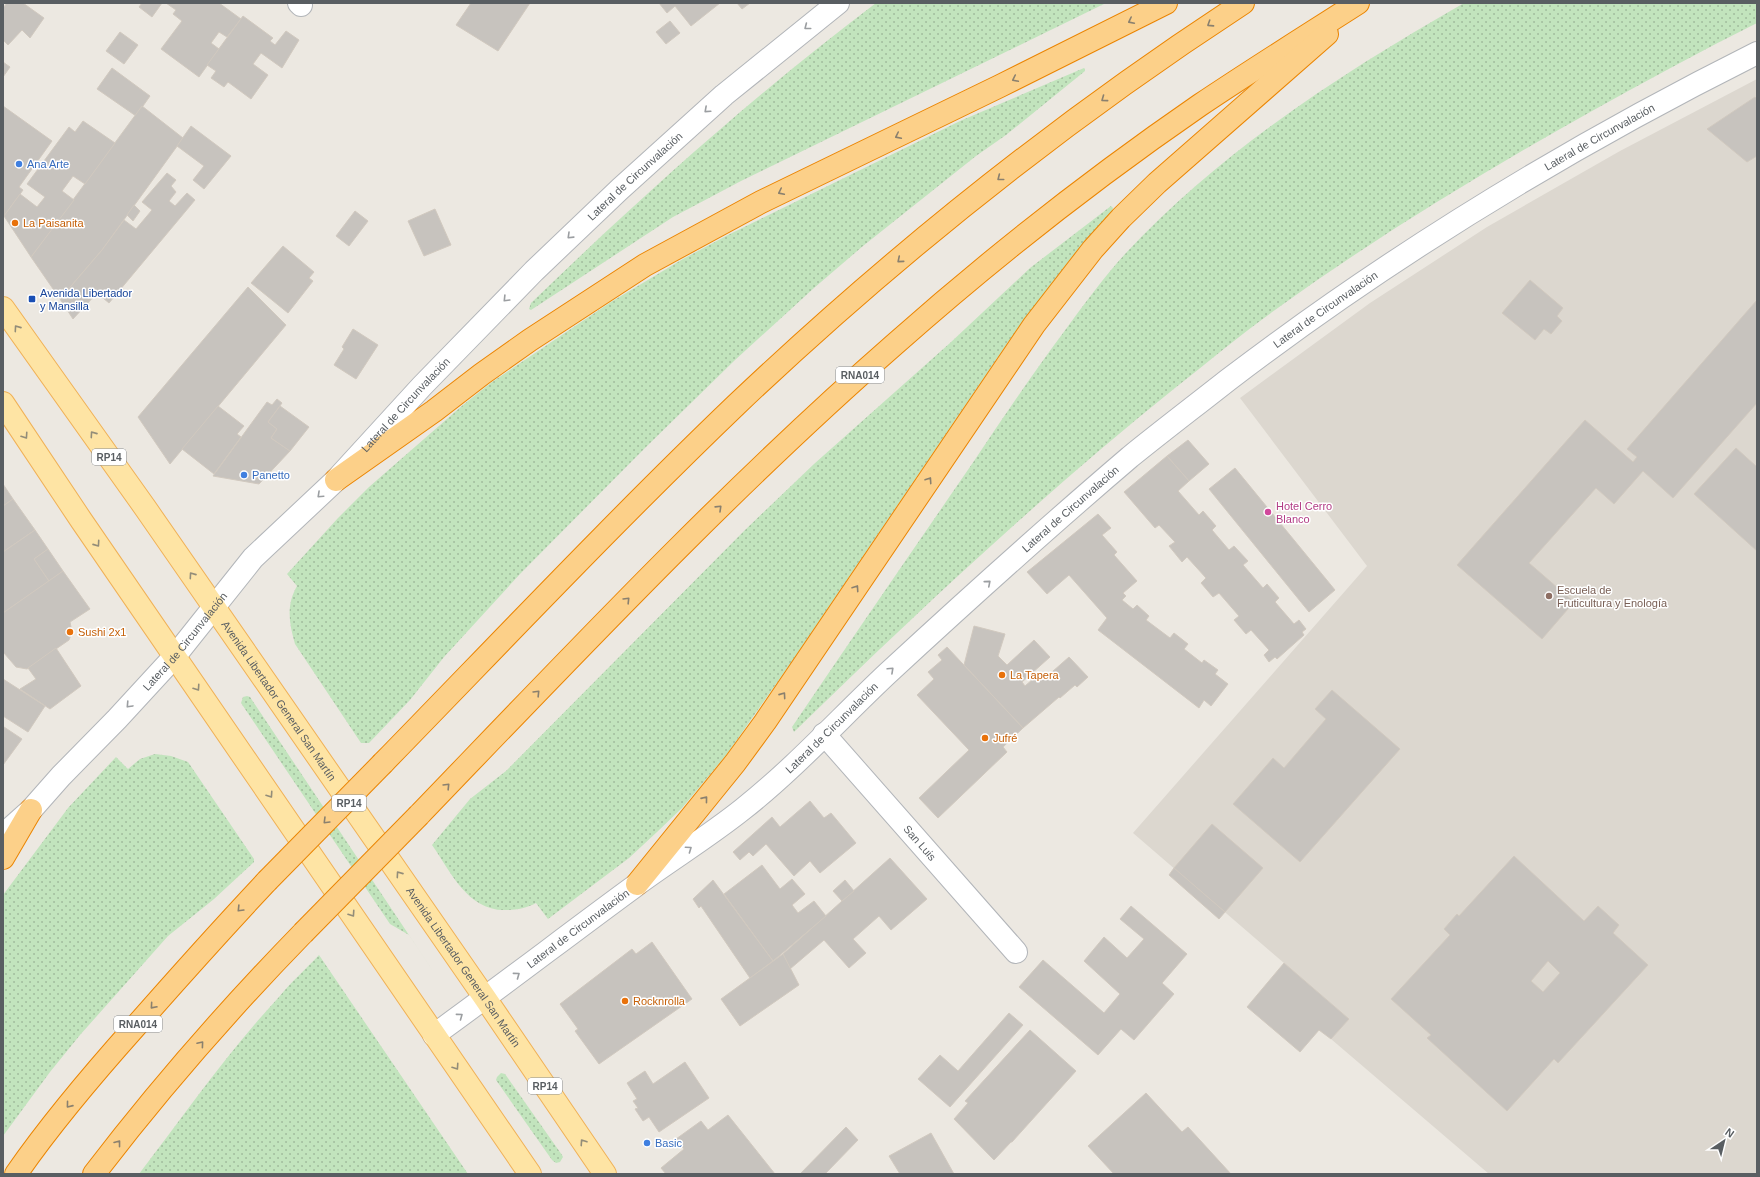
<svg xmlns="http://www.w3.org/2000/svg" width="1760" height="1177" font-family="Arial,sans-serif">
	<style>
		.education { fill: #dcd7cf }
		.grass { fill: url(#grass-dots) }
		.building { fill: #c7c3be; stroke: #d1c9bf; fill-rule: evenodd }
		.lines { fill: none; stroke-linecap: round; stroke-linejoin: round }
		.minor-casing { stroke: #b2b5b9; stroke-width: 24 }
		.major-casing { stroke: #f0b157; stroke-width: 24 }
		.highway-casing { stroke: #eb8502; stroke-width: 24 }
		.minor { stroke: #fff; stroke-width: 22 }
		.major { stroke: #fee4a4; stroke-width: 22 }
		.highway { stroke: #fcd089; stroke-width: 22 }
		.highway-bridge-casing { stroke: #eb8502; stroke-width: 24; stroke-linecap: butt }
		.highway-bridge { stroke: #fcd089; stroke-width: 22 }
		.oneway { stroke: #8a806e }
		.oneway2 { stroke: #9b9ea1 }
		.oneway3 { stroke: #938d79 }
		.shop-dot { fill: #3f7fe0; stroke: #fff; stroke-width: 1.5 }
		.food-dot { fill: #e8710a; stroke: #fff; stroke-width: 1.5 }
		.transit-dot { fill: #1a4fb4; stroke: #fff; stroke-width: 1.5 }
		.hotel-dot { fill: #d1479c; stroke: #fff; stroke-width: 1.5 }
		.education-dot { fill: #8d6e63; stroke: #fff; stroke-width: 1.5 }
		.labels { text-anchor: middle; dominant-baseline: central; stroke-width: 3; stroke-linejoin: round; paint-order: stroke }
		.shield { fill: #fff; stroke: #8b8e91; stroke-width: 1 }
		.shield-label { font-size: 10px; font-weight: bold; fill: #595e62 }
		.street-label { font-size: 11px; fill: #595e62; stroke: #fff }
		.shop-label { font-size: 11px; fill: #366cbe; stroke: #fff; text-anchor: start }
		.food-label { font-size: 11px; fill: #c56008; stroke: #fff; text-anchor: start }
		.transit-label { font-size: 11px; fill: #164399; stroke: #fff; text-anchor: start }
		.hotel-label { font-size: 11px; fill: #b23c85; stroke: #fff; text-anchor: start }
		.education-label { font-size: 11px; fill: #785e54; stroke: #fff; text-anchor: start }
	</style>
	<defs>
		<pattern id="grass-dots" width="8" height="8" patternUnits="userSpaceOnUse"><rect width="8" height="8" fill="#c2e4bd"/><path d="M2 2h.1M6 6h.1" fill="none" stroke="#a1bc9d" stroke-width="1.8" stroke-linecap="round"/></pattern>
	</defs>
	<rect width="100%" height="100%" fill="#ece8e1"/>
	<path class="education" d="M1757,79V1174H1489L1331,1039L1349,1019L1133,833L1367,566L1240,398L1370,303L1487,227L1620,151Z"/>
	<g class="grass">
		<path d="M876,3H1106L741,181L673,217L531,310L529,309L531,303C641,197 754,95 876,3Z"/>
		<path d="M1464,3H1757V23C1701,51 1646,81 1592,111C1483,172 1376,237 1275,310C1241,334 1208,362 1175,388C1042,495 917,612 794,732L792,727C852,638 913,550 974,461C1004,416 1034,372 1066,329C1085,303 1104,277 1125,254C1222,150 1342,73 1464,3Z"/>
		<path d="M1084,68L1085,69V71L1006,135L976,156L863,246L814,288L735,360L645,448L520,574L444,657L410,700L369,743H361L295,644C289,623 286,605 297,586L287,574L338,518L369,487L463,405L492,382L611,302L683,259L728,235L960,121Z"/>
		<path d="M1111,206L1113,208L1112,211L1071,258L1008,342L792,661L727,754L682,808L657,832L629,858L548,919L536,903C527,908 517,910 507,910C468,912 451,872 432,845L470,799L506,771L745,530L814,464L950,343L1030,268Z"/>
		<path d="M247,696L250,697L433,971L409,935L390,924L241,703L243,697Z"/>
		<path d="M155,754L171,756L188,762L254,859V862L214,899L168,936L80,1035L50,1072L3,1136V895L68,808L116,757L128,769L140,759Z"/>
		<path d="M319,955L468,1174H139C185,1114 228,1052 279,997C291,982 306,969 319,955Z"/>
		<path d="M501,1073L505,1074L562,1155L563,1157L560,1162L556,1163L552,1160L496,1080L497,1077Z"/>
	</g>
	<g class="building">
		<path d="M7,3H23L44,18L30,38L22,30L8,45L3,40V8Z"/>
		<path d="M142,3H162L152,17L139,7Z"/>
		<path d="M166,3H219L241,19L227,37L219,32L211,43L219,49L199,77L161,49L182,21L173,14L176,10Z"/>
		<path d="M471,3H530L498,51L456,25Z"/>
		<path d="M659,3H720L691,26L675,6L667,13Z"/>
		<path d="M737,3H750L742,9Z"/>
		<path d="M243,16L273,38L270,41L275,45L286,31L299,40L282,68L261,53L253,64L268,75L251,99L228,82L224,87L211,78L216,71L207,65Z"/>
		<path d="M670,21L680,33L666,44L656,32Z"/>
		<path d="M120,32L138,45L124,64L106,51Z"/>
		<path d="M3,62L10,67L3,77Z"/>
		<path d="M112,68L150,96L136,116L97,89Z"/>
		<path d="M1755,97L1757,99V156L1747,162L1707,129Z"/>
		<path d="M3,106L52,141L19,187L23,190L4,216Z"/>
		<path d="M142,106L183,138L102,250L60,299L31,257Z"/>
		<path d="M83,121L115,143L85,184L73,176L62,191L74,200L31,257L4,216L20,194L37,207L45,197L27,184L69,127L75,132Z"/>
		<path d="M191,126L231,156L204,189L193,180L204,166L177,146Z"/>
		<path d="M167,173L176,180L171,186L176,192L169,201L175,206L187,193L195,200L109,303L97,293L73,319L60,299L102,250L124,220L136,229L152,210L142,202Z"/>
		<path d="M134,205L140,211L133,221L127,215Z"/>
		<path d="M435,209L451,245L424,256L408,221Z"/>
		<path d="M355,211L368,221L349,246L336,236Z"/>
		<path d="M283,246L314,272L309,278L313,281L288,313L251,283Z"/>
		<path d="M1530,280L1563,308L1557,316L1562,321L1551,334L1544,329L1535,340L1502,313Z"/>
		<path d="M248,287L286,325L170,464L138,417Z"/>
		<path d="M1757,300V403L1673,498L1643,471L1614,504L1596,488L1529,563L1574,602L1542,639L1457,565L1585,420L1633,462L1637,457L1627,449Z"/>
		<path d="M353,329L378,345L356,379L334,365L344,349L342,347Z"/>
		<path d="M277,399L282,403L268,422L277,429L271,438L290,451L259,484L213,476L267,402L272,405Z"/>
		<path d="M218,406L244,426L237,434L241,437L214,474L182,449Z"/>
		<path d="M280,406L309,427L290,451L271,438L277,429L268,422Z"/>
		<path d="M1188,440L1209,464L1189,481L1167,456Z"/>
		<path d="M1736,448L1757,467V551L1694,494Z"/>
		<path d="M1167,456L1189,481L1178,491L1199,515L1203,511L1216,526L1212,530L1229,550L1234,546L1248,561L1243,565L1263,588L1267,584L1279,598L1275,602L1294,624L1299,620L1306,629L1302,632L1304,635L1277,659L1275,657L1269,662L1264,655L1269,650L1251,630L1246,634L1234,620L1239,616L1219,593L1213,597L1201,583L1206,578L1187,557L1182,562L1169,546L1175,542L1159,525L1155,528L1124,492Z"/>
		<path d="M1235,468L1335,590L1309,612L1209,489Z"/>
		<path d="M3,484L13,499L3,506Z"/>
		<path d="M13,499L35,530L3,552V506Z"/>
		<path d="M1098,514L1111,528L1102,535L1117,552L1114,555L1137,581L1123,593L1126,596L1122,600L1133,609L1137,605L1149,616L1146,620L1170,638L1174,633L1188,644L1184,649L1202,663L1204,660L1218,670L1215,674L1228,684L1211,706L1204,700L1199,708L1098,630L1107,618L1069,575L1047,594L1027,572Z"/>
		<path d="M35,530L48,549L34,559L49,581L3,613V552Z"/>
		<path d="M48,549L63,571L49,581L34,559Z"/>
		<path d="M63,571L90,609L70,622L72,632L69,640L27,669L16,667L4,653L3,654V613Z"/>
		<path d="M974,626L1005,634L998,656L1007,665L1034,640L1050,657L1022,682L1025,686L1040,673L1044,679L1069,657L1088,677L1077,687L1075,685L1060,698L1059,697L1023,728L964,665Z"/>
		<path d="M947,647L1023,728L1003,747L1007,752L938,818L919,798L969,750L917,695L934,679L928,672L942,660L938,655Z"/>
		<path d="M56,648L81,686L50,709L20,689L36,679L28,668Z"/>
		<path d="M3,679L45,706L28,732L3,716Z"/>
		<path d="M1332,690L1400,749L1300,862L1233,804L1273,758L1284,768L1326,719L1315,709Z"/>
		<path d="M4,727L22,739L3,765V728Z"/>
		<path d="M810,801L824,818L831,813L856,843L820,873L810,861L794,876L766,844L753,856L749,852L740,860L733,852L772,817L780,827Z"/>
		<path d="M1212,824L1263,868L1225,912L1174,868Z"/>
		<path d="M1514,856L1584,921L1598,906L1619,925L1613,933L1648,965L1558,1063L1554,1059L1507,1111L1427,1038L1431,1035L1391,999L1450,935L1444,929L1457,914L1459,916ZM1548,961L1560,973L1543,992L1531,981Z"/>
		<path d="M890,858L927,899L891,930L879,916L853,939L866,953L849,968L824,940L790,969L783,954Z"/>
		<path d="M762,865L780,889L792,879L805,894L792,905L798,913L814,901L826,916L773,961L724,894Z"/>
		<path d="M1174,868L1225,912L1219,919L1169,875Z"/>
		<path d="M713,880L773,961L750,978L701,906L699,908L693,899Z"/>
		<path d="M845,880L854,891L842,901L833,891Z"/>
		<path d="M1131,906L1187,954L1162,983L1174,994L1134,1040L1121,1029L1098,1055L1019,987L1043,960L1104,1013L1120,994L1084,961L1104,937L1127,958L1144,939L1120,919Z"/>
		<path d="M652,942L692,999L599,1064L575,1031L578,1029L560,1004L632,949L636,954Z"/>
		<path d="M783,954L799,985L740,1026L721,999Z"/>
		<path d="M1284,963L1349,1019L1331,1039L1319,1030L1300,1052L1247,1007Z"/>
		<path d="M1009,1013L1023,1025L950,1107L918,1079L940,1055L958,1071Z"/>
		<path d="M1030,1030L1076,1071L1012,1142H1011L994,1160L954,1119L968,1103L965,1101Z"/>
		<path d="M685,1062L709,1098L659,1132L649,1117L643,1121L635,1109L638,1108L633,1101L637,1099L627,1083L645,1071L653,1084Z"/>
		<path d="M1146,1093L1182,1132L1188,1127L1231,1174H1114L1088,1146Z"/>
		<path d="M728,1115L775,1174H666L661,1168L684,1149L676,1139L701,1121L708,1130Z"/>
		<path d="M846,1127L858,1140L825,1174H800Z"/>
		<path d="M931,1133L954,1174H900L889,1156Z"/>
	</g>
	<g class="lines">
		<g class="minor-casing">
			<g id="minor">
				<path d="M299,3L301,5"/>
				<path id="s1" d="M824,734L1016,952"/>
				<path id="s2" d="M3,835L31,810L61,776L117,719L175,656L253,558L336,480L422,386L534,271L620,189L724,95L838,3"/>
				<path id="s3" d="M434,1035C502,986 568,935 635,886C670,860 708,837 743,809C795,768 840,718 888,673C967,600 1048,527 1130,457C1162,431 1195,406 1228,380C1393,254 1571,146 1757,53"/>
			</g>
		</g>
		<g class="major-casing">
			<g id="major">
				<path id="s4" d="M3,308L146,509L485,998L605,1174"/>
				<path d="M3,403L81,520L530,1174"/>
			</g>
		</g>
		<g class="highway-casing">
			<g id="highway">
				<path d="M336,480L434,411L482,374L530,340L645,265L761,202L1000,86L1166,3"/>
				<path d="M383,763C500,643 615,521 736,405C892,257 1062,121 1243,3"/>
				<path d="M419,815C574,654 727,491 895,344C992,258 1094,178 1200,105C1252,70 1305,37 1358,3"/>
				<path d="M3,858L31,810"/>
				<path d="M637,884L735,763L765,722L1034,325L1093,249L1121,218L1157,183L1327,34"/>
				<path d="M16,1174C52,1122 93,1074 135,1027C178,978 222,929 267,881"/>
				<path d="M94,1174C159,1089 229,1009 303,933"/>
			</g>
		</g>
		<use href="#minor" class="minor"/>
		<use href="#major" class="major"/>
		<use href="#highway" class="highway"/>
		<g class="highway-bridge-casing">
			<g id="highway-bridge">
				<path d="M267,881L383,763"/>
				<path d="M303,933L419,815"/>
			</g>
		</g>
		<use href="#highway-bridge" class="highway-bridge"/>
	</g>
	<defs><path id="oneway-chevron" d="M-2-3.5L2.5 0L-2 3.5" fill="none" stroke-width="1.6" stroke-linecap="round" stroke-linejoin="round"/></defs>
	<g class="oneway">
		<use href="#oneway-chevron" transform="translate(1131 21) rotate(153)"/>
		<use href="#oneway-chevron" transform="translate(1210 24) rotate(147)"/>
		<use href="#oneway-chevron" transform="translate(1015 79) rotate(154)"/>
		<use href="#oneway-chevron" transform="translate(1104 99) rotate(144)"/>
		<use href="#oneway-chevron" transform="translate(898 136) rotate(154)"/>
		<use href="#oneway-chevron" transform="translate(1000 178) rotate(142)"/>
		<use href="#oneway-chevron" transform="translate(781 192) rotate(154)"/>
		<use href="#oneway-chevron" transform="translate(900 260) rotate(140)"/>
		<use href="#oneway-chevron" transform="translate(929 480) rotate(-56)"/>
		<use href="#oneway-chevron" transform="translate(719 508) rotate(-44)"/>
		<use href="#oneway-chevron" transform="translate(856 588) rotate(-56)"/>
		<use href="#oneway-chevron" transform="translate(627 600) rotate(-46)"/>
		<use href="#oneway-chevron" transform="translate(537 693) rotate(-46)"/>
		<use href="#oneway-chevron" transform="translate(783 695) rotate(-55)"/>
		<use href="#oneway-chevron" transform="translate(447 786) rotate(-46)"/>
		<use href="#oneway-chevron" transform="translate(705 799) rotate(-51)"/>
		<use href="#oneway-chevron" transform="translate(326 821) rotate(135)"/>
		<use href="#oneway-chevron" transform="translate(240 909) rotate(134)"/>
		<use href="#oneway-chevron" transform="translate(153 1006) rotate(131)"/>
		<use href="#oneway-chevron" transform="translate(201 1044) rotate(-50)"/>
		<use href="#oneway-chevron" transform="translate(69 1105) rotate(129)"/>
		<use href="#oneway-chevron" transform="translate(118 1143) rotate(-52)"/>
	</g>
	<g class="oneway2">
		<use href="#oneway-chevron" transform="translate(807 27) rotate(142)"/>
		<use href="#oneway-chevron" transform="translate(707 110) rotate(138)"/>
		<use href="#oneway-chevron" transform="translate(570 236) rotate(136)"/>
		<use href="#oneway-chevron" transform="translate(506 299) rotate(134)"/>
		<use href="#oneway-chevron" transform="translate(320 495) rotate(137)"/>
		<use href="#oneway-chevron" transform="translate(988 583) rotate(-41)"/>
		<use href="#oneway-chevron" transform="translate(891 670) rotate(-43)"/>
		<use href="#oneway-chevron" transform="translate(129 705) rotate(133)"/>
		<use href="#oneway-chevron" transform="translate(689 849) rotate(-35)"/>
		<use href="#oneway-chevron" transform="translate(517 975) rotate(-36)"/>
		<use href="#oneway-chevron" transform="translate(460 1016) rotate(-36)"/>
	</g>
	<g class="oneway3">
		<use href="#oneway-chevron" transform="translate(17 328) rotate(-125)"/>
		<use href="#oneway-chevron" transform="translate(93 434) rotate(-125)"/>
		<use href="#oneway-chevron" transform="translate(25 436) rotate(56)"/>
		<use href="#oneway-chevron" transform="translate(97 544) rotate(55)"/>
		<use href="#oneway-chevron" transform="translate(192 575) rotate(-125)"/>
		<use href="#oneway-chevron" transform="translate(197 688) rotate(56)"/>
		<use href="#oneway-chevron" transform="translate(270 795) rotate(56)"/>
		<use href="#oneway-chevron" transform="translate(399 874) rotate(-125)"/>
		<use href="#oneway-chevron" transform="translate(352 914) rotate(56)"/>
		<use href="#oneway-chevron" transform="translate(456 1067) rotate(56)"/>
		<use href="#oneway-chevron" transform="translate(583 1142) rotate(-124)"/>
	</g>
	<g class="shop-dot">
		<circle cx="19" cy="164" r="4"/>
		<circle cx="244" cy="475" r="4"/>
		<circle cx="647" cy="1143" r="4"/>
	</g>
	<g class="food-dot">
		<circle cx="15" cy="223" r="4"/>
		<circle cx="70" cy="632" r="4"/>
		<circle cx="1002" cy="675" r="4"/>
		<circle cx="985" cy="738" r="4"/>
		<circle cx="625" cy="1001" r="4"/>
	</g>
	<rect class="transit-dot" x="28" y="295" width="8" height="8" rx="2"/>
	<circle class="hotel-dot" cx="1268" cy="512" r="4"/>
	<circle class="education-dot" cx="1549" cy="596" r="4"/>
	<g class="labels">
		<g class="shield">
			<rect x="836" y="367" width="48" height="16" rx="3"/>
			<rect x="92" y="449" width="34" height="16" rx="3"/>
			<rect x="332" y="795" width="34" height="16" rx="3"/>
			<rect x="114" y="1016" width="48" height="16" rx="3"/>
			<rect x="528" y="1078" width="34" height="16" rx="3"/>
		</g>
		<g class="shield-label">
			<text x="860" y="375">RNA014</text>
			<text x="109" y="457">RP14</text>
			<text x="349" y="803">RP14</text>
			<text x="138" y="1024">RNA014</text>
			<text x="545" y="1086">RP14</text>
		</g>
		<g class="street-label">
			<text stroke="none"><textPath href="#s3" startOffset="1475">Lateral de Circunvalación</textPath></text>
			<text stroke="none"><textPath href="#s2" startOffset="914">Lateral de Circunvalación</textPath></text>
			<text stroke="none"><textPath href="#s3" startOffset="1151">Lateral de Circunvalación</textPath></text>
			<text stroke="none"><textPath href="#s2" startOffset="590">Lateral de Circunvalación</textPath></text>
			<text stroke="none"><textPath href="#s3" startOffset="827">Lateral de Circunvalación</textPath></text>
			<text stroke="none"><textPath href="#s2" startOffset="266">Lateral de Circunvalación</textPath></text>
			<text stroke="none"><textPath href="#s4" startOffset="480">Avenida Libertador General San Martín</textPath></text>
			<text stroke="none"><textPath href="#s3" startOffset="503">Lateral de Circunvalación</textPath></text>
			<text stroke="none"><textPath href="#s1" startOffset="145">San Luis</textPath></text>
			<text stroke="none"><textPath href="#s3" startOffset="179">Lateral de Circunvalación</textPath></text>
			<text stroke="none"><textPath href="#s4" startOffset="804">Avenida Libertador General San Martín</textPath></text>
		</g>
		<g class="shop-label">
			<text x="27" y="164">Ana Arte</text>
			<text x="252" y="475">Panetto</text>
			<text x="655" y="1143">Basic</text>
		</g>
		<g class="food-label">
			<text x="23" y="223">La Paisanita</text>
			<text x="78" y="632">Sushi 2x1</text>
			<text x="1010" y="675">La Tapera</text>
			<text x="993" y="738">Jufré</text>
			<text x="633" y="1001">Rocknrolla</text>
		</g>
		<g class="transit-label">
			<text x="40" y="293">Avenida Libertador<tspan x="40" dy="13">y Mansilla</tspan></text>
		</g>
		<g class="hotel-label">
			<text x="1276" y="506">Hotel Cerro<tspan x="1276" dy="13">Blanco</tspan></text>
		</g>
		<g class="education-label">
			<text x="1557" y="590">Escuela de<tspan x="1557" dy="13">Fruticultura y Enología</tspan></text>
		</g>
	</g>
	<rect width="1760" height="1177" fill="none" stroke="#595e62" stroke-width="8"/>
	<g transform="translate(1724 1141) rotate(35)" stroke="#ffffff" stroke-width="3" paint-order="stroke">
	<path d="M0-3L7 15L0 10L-7 15Z" fill="#595e62"/>
	<text y="-6" font-size="11" font-weight="bold" text-anchor="middle" fill="#595e62">N</text>
	</g>
</svg>
